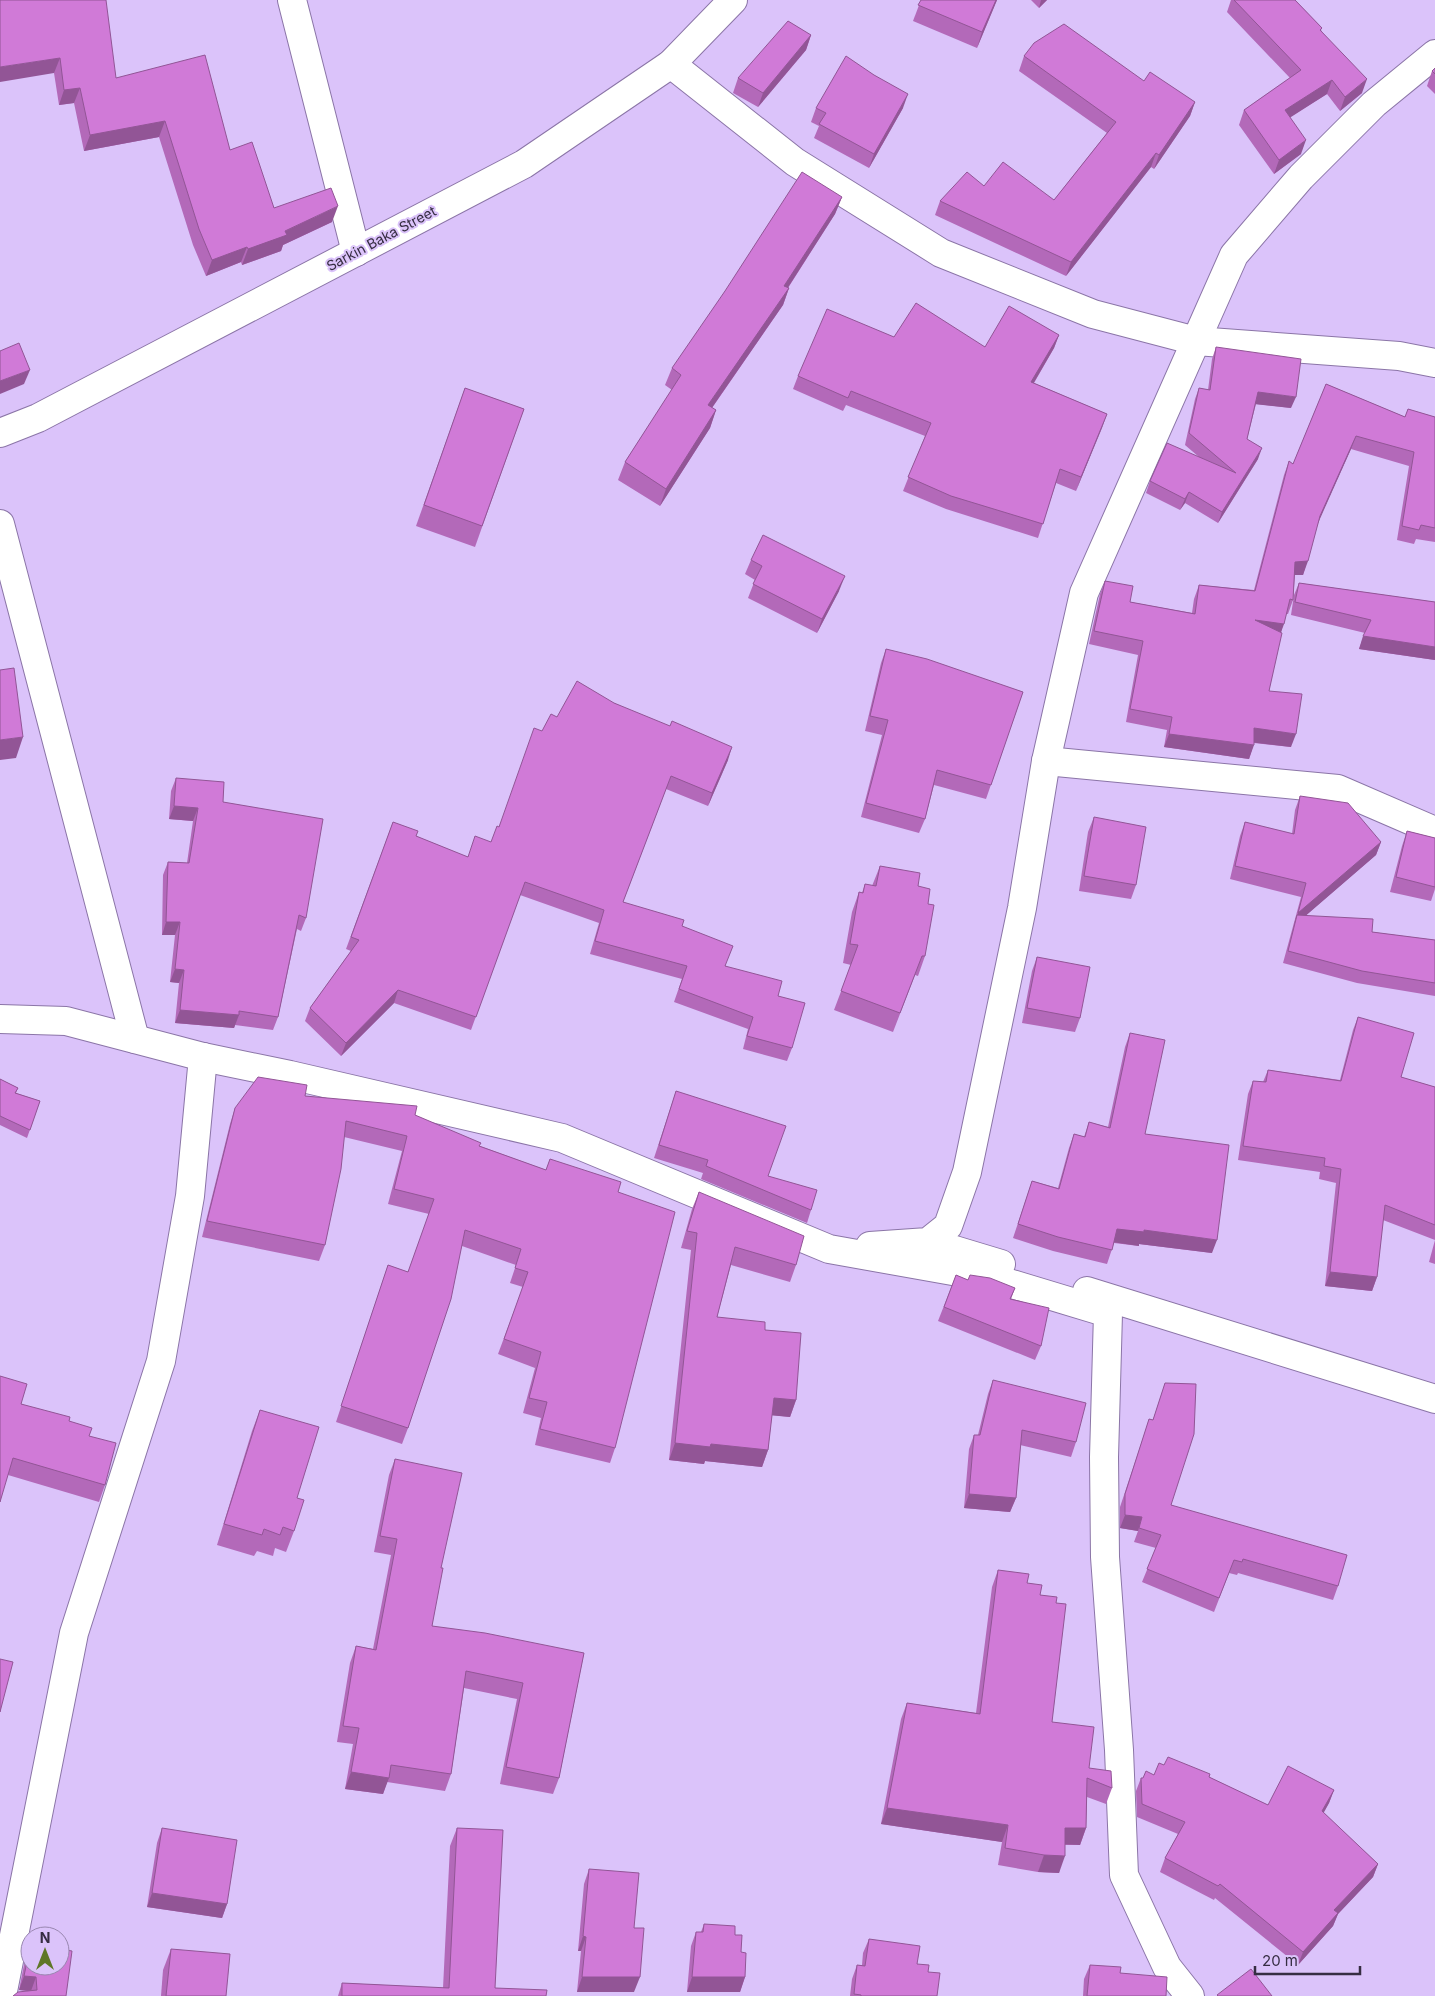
<svg xmlns="http://www.w3.org/2000/svg" width="1435" height="1996" font-family="Inter,sans-serif">
	<style>
		.lines { fill: none; stroke-linecap: round; stroke-linejoin: round }
		.minor-casing { stroke: #8b75a7; stroke-width: 30 }
		.tertiary-casing { stroke: #8b75a7; stroke-width: 30 }
		.minor { stroke: #fff; stroke-width: 28 }
		.tertiary { stroke: #fff; stroke-width: 28 }
		.wall { fill: #b369b9 }
		.shaded-wall { fill: #925596 }
		.building { fill: #d07ad7; stroke: #925596 }
		.labels { text-anchor: middle; dominant-baseline: central; stroke-width: 4; stroke-linejoin: round; paint-order: stroke }
		.street-label { font-size: 14px; fill: #362d42; stroke: #dbc3fa }
	</style>
	<rect width="100%" height="100%" fill="#dbc3fa"/>
	<g class="lines">
		<g class="minor-casing">
			<g id="minor">
				<path d="M292,0L356,252"/>
				<path d="M671,64L795,162L941,253L1093,314L1196,341L1399,356L1435,363"/>
				<path d="M0,524L135,1039"/>
				<path d="M1046,761L1338,789L1435,831"/>
				<path d="M0,1019L66,1021L203,1057L290,1075L562,1138L829,1249L992,1278L1108,1313L1104,1457L1105,1557L1119,1750L1124,1875L1167,1967L1190,1996"/>
				<path d="M928,1242L1001,1264"/>
				<path d="M870,1246L928,1242L948,1226L967,1172L1022,908L1046,761L1084,593L1234,255L1301,177L1374,104L1435,54"/>
				<path d="M1087,1291L1435,1399"/>
				<path d="M2,1996L74,1633L161,1361L190,1196L203,1057"/>
			</g>
		</g>
		<g class="tertiary-casing">
			<path id="tertiary" d="M0,433L38,418L524,164L671,64L733,0"/>
		</g>
		<use href="#minor" class="minor"/>
		<use href="#tertiary" class="tertiary"/>
	</g>
	<g class="wall">
		<path d="M0,0L116,78L230,150L274,208L332,222L283,245L281,251L242,265L241,262L206,276L193,245L159,137L84,151L74,103L59,105L54,73Z"/>
		<path d="M921,0H997L977,48L913,21Z"/>
		<path d="M1031,0H1047L1039,8Z"/>
		<path d="M1231,0H1295L1322,28L1321,30L1362,93L1340,111L1327,94L1290,117L1301,154L1274,174L1239,125L1244,110L1290,78L1227,12Z"/>
		<path d="M811,35L806,50L758,107L733,93L738,78Z"/>
		<path d="M1024,56L1144,81L1195,102L1190,116L1154,169L1151,167L1066,276L935,215L940,201L984,186L1054,200L1107,133L1019,71Z"/>
		<path d="M1435,68V94L1427,86L1432,71Z"/>
		<path d="M816,108H903L869,168L814,138L819,126L811,122Z"/>
		<path d="M842,197L835,214L788,288H789L783,305L712,408L716,410L710,428L660,506L618,480L625,462L672,390L665,385L672,368Z"/>
		<path d="M1059,335L1054,348L1034,383L1107,414L1076,491L1056,483L1038,538L946,509L903,491L925,436L846,405L843,411L793,389L798,376L894,337L985,347Z"/>
		<path d="M1216,347L1291,408L1256,404L1247,439L1258,459L1218,523L1185,503L1180,510L1146,493L1150,481L1199,457L1185,445L1195,399L1199,388L1208,390L1212,359Z"/>
		<path d="M1326,384L1405,417L1408,409L1435,417V542L1416,539L1414,544L1397,540L1409,466L1351,449L1318,522L1303,575H1295L1293,600L1288,614H1286L1281,632L1269,691L1291,747L1254,743L1249,759L1164,747L1167,730L1126,722L1138,655L1089,644L1100,594L1105,581L1130,602L1192,613L1194,599L1199,585L1254,590L1284,475L1289,461L1293,464Z"/>
		<path d="M465,388L524,409L475,547L416,526Z"/>
		<path d="M751,560L839,591L817,633L748,598L755,580L745,574Z"/>
		<path d="M1299,583L1435,602V660L1359,649L1365,633L1291,615L1294,595Z"/>
		<path d="M886,649L1023,692L986,799L934,785L925,819L919,833L861,817L882,735L865,731L881,663Z"/>
		<path d="M614,703L728,760L708,806L666,789L623,902L682,926L726,966L778,996L792,1048L787,1061L743,1049L748,1029L674,1002L682,979L590,954L599,923L520,895L471,1030L394,1003L341,1056L305,1021L310,1008L351,951L346,949L393,822L416,836L467,857L491,842L499,827L542,731L557,717Z"/>
		<path d="M176,778L223,802L306,918L301,931L297,929L278,1017L273,1030L235,1025L234,1028L175,1023L179,983L170,982L175,935H162L163,875L168,862L187,863L193,821L169,819L171,791Z"/>
		<path d="M1300,796L1381,842L1376,855L1306,915L1372,932L1435,940V996L1357,983L1283,963L1301,897L1230,879L1240,836L1245,822L1292,834L1295,810Z"/>
		<path d="M1094,817L1136,885L1131,899L1079,891L1088,832Z"/>
		<path d="M1407,831L1435,838V889L1431,901L1390,892L1402,846Z"/>
		<path d="M880,866L918,886L928,904L925,956L918,976L915,975L893,1032L834,1010L851,965L843,963L852,912L859,892L862,893L865,884L872,886Z"/>
		<path d="M1037,957L1080,1018L1075,1032L1022,1023L1032,971Z"/>
		<path d="M1358,1017L1401,1077L1435,1087V1264L1429,1262L1435,1240L1383,1220L1377,1277L1372,1291L1325,1286L1336,1183L1319,1179L1320,1172L1238,1160L1248,1094L1253,1081L1263,1082L1268,1070L1340,1080L1353,1030Z"/>
		<path d="M1130,1033L1145,1134L1212,1253L1139,1244V1246L1114,1243L1107,1264L1053,1251L1013,1238L1032,1181L1058,1188L1069,1148L1074,1134L1084,1137L1089,1122L1108,1127L1125,1047Z"/>
		<path d="M0,1079L18,1088L16,1093L40,1101L27,1138L0,1125Z"/>
		<path d="M676,1091L768,1176L811,1210L807,1223L701,1179L703,1173L654,1158Z"/>
		<path d="M305,1096L415,1115L480,1146L546,1170L550,1159L618,1192L615,1448L610,1463L535,1445L541,1418L523,1413L535,1368L498,1354L523,1287L510,1283L516,1265L462,1246L408,1428L402,1444L336,1422L388,1265L408,1272L429,1214L388,1204L402,1151L344,1137L325,1245L319,1261L202,1237L230,1124L235,1108Z"/>
		<path d="M699,1192L796,1265L790,1282L731,1265L717,1317L765,1330L796,1400L790,1417L772,1415L768,1450L762,1467L705,1461L704,1464L669,1460L691,1250L681,1248L692,1209Z"/>
		<path d="M956,1275L968,1280L1015,1288L1011,1299L1041,1346L1035,1360L938,1321Z"/>
		<path d="M993,1380L1076,1442L1071,1457L1020,1445L1016,1498L1010,1512L964,1508L969,1449L974,1435H978L988,1394Z"/>
		<path d="M1165,1383L1171,1505L1338,1586L1333,1600L1238,1573L1237,1575L1229,1573L1214,1612L1142,1582L1156,1548L1134,1542L1138,1531L1120,1528V1507L1145,1432L1149,1419L1153,1420Z"/>
		<path d="M21,1404L69,1421L89,1436L105,1485L99,1502L8,1475Z"/>
		<path d="M260,1410L297,1498L294,1531L286,1552L275,1548L273,1556L257,1551L254,1556L217,1545L252,1431Z"/>
		<path d="M395,1459L441,1568L432,1626L584,1653L559,1778L553,1794L500,1784L517,1699L464,1688L451,1774L445,1791L387,1782L383,1794L345,1789L353,1744L337,1742L350,1663L356,1646L373,1649L391,1555L374,1552L389,1475Z"/>
		<path d="M998,1570L1027,1583L1040,1595L1056,1603L1052,1722L1089,1768L1112,1788L1106,1804L1087,1797L1086,1828L1080,1845H1065L1059,1873L1038,1872L998,1865L1002,1842L881,1824L901,1719L907,1703L976,1713L992,1587Z"/>
		<path d="M1164,1765L1209,1777L1268,1805L1334,1790L1329,1803L1323,1813L1378,1864L1373,1877L1338,1914L1333,1926L1298,1965L1215,1898L1214,1900L1160,1872L1165,1858L1178,1834L1137,1817L1136,1791L1141,1778H1143L1154,1775Z"/>
		<path d="M162,1828L227,1904L222,1918L147,1907L157,1843Z"/>
		<path d="M457,1828L495,1988L546,1996H338L342,1983L443,1988L450,1846Z"/>
		<path d="M589,1869L634,1928V1992H577L581,1951H578L584,1884Z"/>
		<path d="M704,1924L735,1935L741,1952L745,1977L740,1992H687L691,1946L696,1932H701Z"/>
		<path d="M869,1939L917,1964L928,1972L937,1996H850L852,1979L857,1965H862L863,1953Z"/>
		<path d="M30,1946L66,1996L19,1990L25,1960Z"/>
		<path d="M171,1949L226,1996H161L163,1970Z"/>
		<path d="M1090,1965L1120,1973L1166,1996H1083L1084,1979Z"/>
	</g>
	<g class="shaded-wall">
		<path d="M996,0H997L977,48L982,32Z"/>
		<path d="M1041,0H1047L1039,8Z"/>
		<path d="M811,35L806,50L758,107L763,93Z"/>
		<path d="M60,58L54,73L0,82V67Z"/>
		<path d="M1367,79L1362,93L1340,111L1345,97Z"/>
		<path d="M1332,80L1327,94L1280,124L1285,110Z"/>
		<path d="M80,88L74,103L59,105L64,90Z"/>
		<path d="M908,94L903,108L869,168L874,154Z"/>
		<path d="M1195,102L1190,116L1154,169L1159,155Z"/>
		<path d="M165,121L159,137L84,151L90,135Z"/>
		<path d="M1306,140L1301,154L1274,174L1279,160Z"/>
		<path d="M1156,153L1151,167L1066,276L1071,262Z"/>
		<path d="M842,197L835,214L778,303L784,286Z"/>
		<path d="M338,206L332,222L283,245L281,251L242,265L248,249Z"/>
		<path d="M247,247L241,262L206,276L212,260Z"/>
		<path d="M789,288L783,305L702,422L708,405Z"/>
		<path d="M1059,335L1054,348L1026,396L1031,382Z"/>
		<path d="M30,370L24,384L0,394V381Z"/>
		<path d="M1258,392L1296,397L1291,408L1254,404Z"/>
		<path d="M716,410L710,428L660,506L666,489Z"/>
		<path d="M1107,414L1102,428L1076,491L1081,477Z"/>
		<path d="M1356,436L1351,449L1315,530L1320,516Z"/>
		<path d="M1262,448L1258,459L1218,523L1222,512Z"/>
		<path d="M1189,492L1185,503L1180,510L1185,499Z"/>
		<path d="M1308,561L1303,575H1290L1295,562Z"/>
		<path d="M845,576L839,591L817,633L822,619Z"/>
		<path d="M1255,620L1284,624L1279,638Z"/>
		<path d="M1363,636L1435,647V660L1359,649Z"/>
		<path d="M1254,728L1296,734L1291,747L1249,742Z"/>
		<path d="M1169,734L1254,745L1249,759L1164,747Z"/>
		<path d="M23,737L16,758L0,760V740Z"/>
		<path d="M732,747L728,760L708,806L712,793Z"/>
		<path d="M174,806L198,808L193,821L169,819Z"/>
		<path d="M1381,842L1376,855L1295,925L1297,915L1293,926L1298,913Z"/>
		<path d="M166,922H180L175,935H162Z"/>
		<path d="M175,969L184,970L179,983L170,982Z"/>
		<path d="M398,990L394,1003L341,1056L346,1043Z"/>
		<path d="M180,1010L239,1015L234,1028L175,1023Z"/>
		<path d="M1117,1229L1144,1230L1217,1240L1212,1253L1139,1244V1246L1112,1242Z"/>
		<path d="M1330,1272L1377,1277L1372,1291L1325,1286Z"/>
		<path d="M774,1398L796,1400L790,1417L768,1415Z"/>
		<path d="M675,1443L711,1444L768,1450L762,1467L705,1461L704,1464L669,1460Z"/>
		<path d="M969,1494L1016,1498L1010,1512L964,1508Z"/>
		<path d="M1125,1515L1142,1517L1138,1531L1120,1528Z"/>
		<path d="M351,1772L389,1778L383,1794L345,1789Z"/>
		<path d="M1334,1790L1329,1803L1317,1825L1322,1811Z"/>
		<path d="M887,1808L1008,1825L1002,1842L881,1824Z"/>
		<path d="M1065,1828H1086L1080,1845L1059,1844Z"/>
		<path d="M1044,1855L1065,1856L1059,1873L1038,1872Z"/>
		<path d="M1378,1864L1373,1877L1338,1914L1333,1926L1298,1965L1303,1952L1334,1910Z"/>
		<path d="M152,1893L227,1904L222,1918L147,1907Z"/>
		<path d="M583,1936L586,1937L581,1951H578Z"/>
		<path d="M24,1976L36,1977L31,1991L19,1990Z"/>
		<path d="M582,1977H640L634,1992H577Z"/>
		<path d="M692,1977H745L740,1992H687Z"/>
	</g>
	<g class="building">
		<path d="M0,0H106L116,78L205,55L230,150L252,142L274,208L331,188L338,206L285,231L287,235L248,249L247,247L212,260L199,229L165,121L90,135L80,88L64,90L60,58L0,67Z"/>
		<path d="M921,0H996L982,32L918,5Z"/>
		<path d="M1234,0H1295L1322,28L1320,30L1367,79L1345,97L1332,80L1285,110L1306,140L1279,160L1244,110L1301,70Z"/>
		<path d="M788,21L811,35L763,93L738,78Z"/>
		<path d="M1064,24L1144,81L1150,72L1195,102L1159,155L1156,153L1071,262L940,201L967,172L984,186L1003,162L1054,200L1116,122L1024,56L1034,43Z"/>
		<path d="M846,56L874,75L908,94L874,154L819,124L826,113L816,108Z"/>
		<path d="M1435,68V74L1432,71Z"/>
		<path d="M802,172L842,197L784,286L789,288L708,405L716,410L666,489L625,462L681,375L672,368L725,291Z"/>
		<path d="M916,303L985,347L1009,306L1059,335L1031,382L1107,414L1081,477L1060,469L1043,524L951,496L908,477L931,423L851,391L848,398L798,376L827,309L894,337Z"/>
		<path d="M19,343L30,370L0,381V351Z"/>
		<path d="M1216,347L1301,359L1296,397L1258,392L1247,439L1262,448L1222,512L1189,492L1185,499L1150,481L1167,443L1236,473L1189,433L1199,388L1210,390Z"/>
		<path d="M1326,384L1405,417L1408,409L1435,417V528L1421,525L1419,530L1402,526L1414,452L1356,436L1320,516L1308,561L1295,562L1293,600L1290,599L1284,624L1255,620L1282,633L1269,691L1302,694L1296,734L1254,728V745L1169,734L1172,717L1130,709L1143,641L1094,631L1105,581L1133,586L1130,602L1195,614L1199,585L1255,591L1289,461L1293,464Z"/>
		<path d="M465,388L524,409L482,526L424,505Z"/>
		<path d="M763,535L845,576L822,619L753,584L762,566L751,560Z"/>
		<path d="M1299,583L1435,602V647L1363,636L1371,620L1295,602Z"/>
		<path d="M886,649L927,659L1023,692L991,785L937,770L925,819L866,803L888,720L870,716Z"/>
		<path d="M14,668L23,737L0,740V670Z"/>
		<path d="M577,681L614,703L670,726L672,721L732,747L712,793L671,776L623,902L684,920L682,926L733,946L725,966L782,981L778,996L805,1003L792,1048L747,1036L753,1017L679,989L687,966L595,941L604,910L525,882L476,1017L398,990L346,1043L310,1008L359,940L351,937L393,822L418,831L416,836L468,857L475,836L491,842L497,826L499,827L534,728L542,731L551,714L557,717Z"/>
		<path d="M176,778L224,782L223,802L323,819L306,918L299,915L278,1017L239,1011V1015L180,1010L184,970L175,969L180,922H166L168,862L189,863L198,808L174,806Z"/>
		<path d="M1300,796L1348,803L1381,842L1298,913L1306,883L1235,866L1245,822L1294,834Z"/>
		<path d="M1094,817L1146,827L1136,885L1084,876Z"/>
		<path d="M1407,831L1435,838V887L1396,877Z"/>
		<path d="M880,866L920,873L918,886L930,889L928,904L934,905L925,956H922L900,1013L841,991L858,945L850,944L859,892L863,893L865,884L876,886Z"/>
		<path d="M1297,915L1373,919L1372,932L1435,940V983L1362,971L1288,951Z"/>
		<path d="M1037,957L1090,967L1080,1018L1027,1008Z"/>
		<path d="M1358,1017L1414,1033L1401,1077L1435,1087V1225L1385,1205L1377,1277L1330,1272L1341,1169L1324,1166L1325,1158L1243,1146L1253,1081L1266,1082L1268,1070L1341,1081Z"/>
		<path d="M1130,1033L1165,1040L1145,1134L1229,1145L1217,1240L1144,1230V1232L1117,1229L1112,1250L1058,1237L1018,1224L1032,1181L1059,1189L1074,1134L1085,1137L1089,1122L1110,1128Z"/>
		<path d="M258,1077L307,1085L305,1096L417,1106L415,1115L481,1143L479,1146L546,1170L550,1159L621,1182L618,1192L675,1212L615,1448L540,1429L547,1402L529,1398L541,1352L504,1339L528,1272L515,1268L521,1249L465,1230L451,1299L408,1428L341,1406L388,1265L408,1272L434,1199L394,1189L407,1136L346,1121L341,1169L325,1245L207,1221L235,1108Z"/>
		<path d="M0,1079L18,1088L15,1093L40,1101L30,1130L0,1116Z"/>
		<path d="M676,1091L786,1126L768,1176L817,1190L811,1210L706,1166L708,1160L659,1145Z"/>
		<path d="M699,1192L804,1236L796,1265L735,1247L717,1317L765,1322V1330L801,1333L796,1400L774,1398L768,1450L711,1444L710,1447L675,1443L697,1233L687,1231Z"/>
		<path d="M956,1275L968,1280L970,1275L990,1278L1015,1288L1010,1299L1049,1308L1041,1346L944,1307Z"/>
		<path d="M0,1376L27,1384L21,1404L70,1417L69,1421L92,1428L89,1436L116,1443L105,1485L13,1458L0,1502Z"/>
		<path d="M993,1380L1086,1403L1076,1442L1022,1430L1016,1498L969,1494L974,1435H980Z"/>
		<path d="M1165,1383L1196,1384L1194,1434L1171,1505L1347,1555L1338,1586L1243,1559L1242,1562L1234,1560L1219,1598L1147,1569L1161,1535L1139,1528L1142,1517L1125,1515V1494L1149,1419L1153,1420Z"/>
		<path d="M260,1410L319,1427L297,1498L304,1500L294,1531L283,1527L280,1535L264,1529L262,1535L224,1524Z"/>
		<path d="M395,1459L462,1473L441,1568H443L432,1626L485,1633L584,1653L559,1778L506,1767L523,1683L466,1671L451,1774L391,1765L389,1778L351,1772L359,1728L343,1726L356,1646L376,1650L397,1539L380,1536Z"/>
		<path d="M998,1570L1029,1574L1027,1583L1042,1585L1040,1595L1057,1597L1056,1603L1066,1604L1052,1722L1094,1727L1089,1768L1111,1771L1112,1788L1087,1778L1086,1828H1065V1856L1044,1855L1005,1848L1008,1825L887,1808L907,1703L980,1714Z"/>
		<path d="M0,1659L13,1662L0,1712Z"/>
		<path d="M1168,1757L1210,1774L1209,1777L1268,1805L1288,1766L1334,1790L1322,1811L1378,1864L1334,1910L1338,1913L1303,1952L1220,1884L1218,1886L1165,1858L1185,1822L1142,1804L1141,1778H1143L1146,1771L1154,1775L1159,1763L1164,1765Z"/>
		<path d="M162,1828L237,1840L227,1904L152,1893Z"/>
		<path d="M457,1828L503,1830L495,1988L547,1990L546,1996H342V1983L449,1988Z"/>
		<path d="M589,1869L639,1873L634,1928H644L640,1977H582L586,1937L583,1936Z"/>
		<path d="M704,1924L735,1926V1935H742L741,1952L746,1953L745,1977H692L696,1932H703Z"/>
		<path d="M869,1939L920,1946L917,1964L929,1965L928,1972L940,1973L937,1996H861V1995L854,1994L857,1965L865,1966Z"/>
		<path d="M30,1947V1966H60V1949L72,1951L66,1996H13L18,1992L37,1990L36,1977L24,1976Z"/>
		<path d="M171,1949L230,1954L226,1996H166Z"/>
		<path d="M1090,1965L1121,1967L1120,1973L1167,1977L1166,1996H1087Z"/>
		<path d="M1251,1969L1272,1996H1218L1217,1995Z"/>
	</g>
	<g class="labels">
		<g class="street-label">
			<text transform="translate(381 238) rotate(-28)">Sarkin Baka Street</text>
		</g>
	</g>
	<g transform="translate(45 1951)"><circle r="24" fill="#dbc3fa" stroke="#9987b0"/>
	<path d="M0-4L9 19L0 12L-9 19Z" fill="#5f7628"/>
	<text y="-8" font-size="14" font-weight="bold" text-anchor="middle" fill="#362d42">N</text>
	</g>
	<path d="M1255 1966v8h105v-8" fill="none" stroke="#362d42" stroke-width="2.5"/>
	<text x="1262" y="1966" font-size="15" fill="#362d42" stroke="#dbc3fa" stroke-width="4" paint-order="stroke">20 m</text>
</svg>
